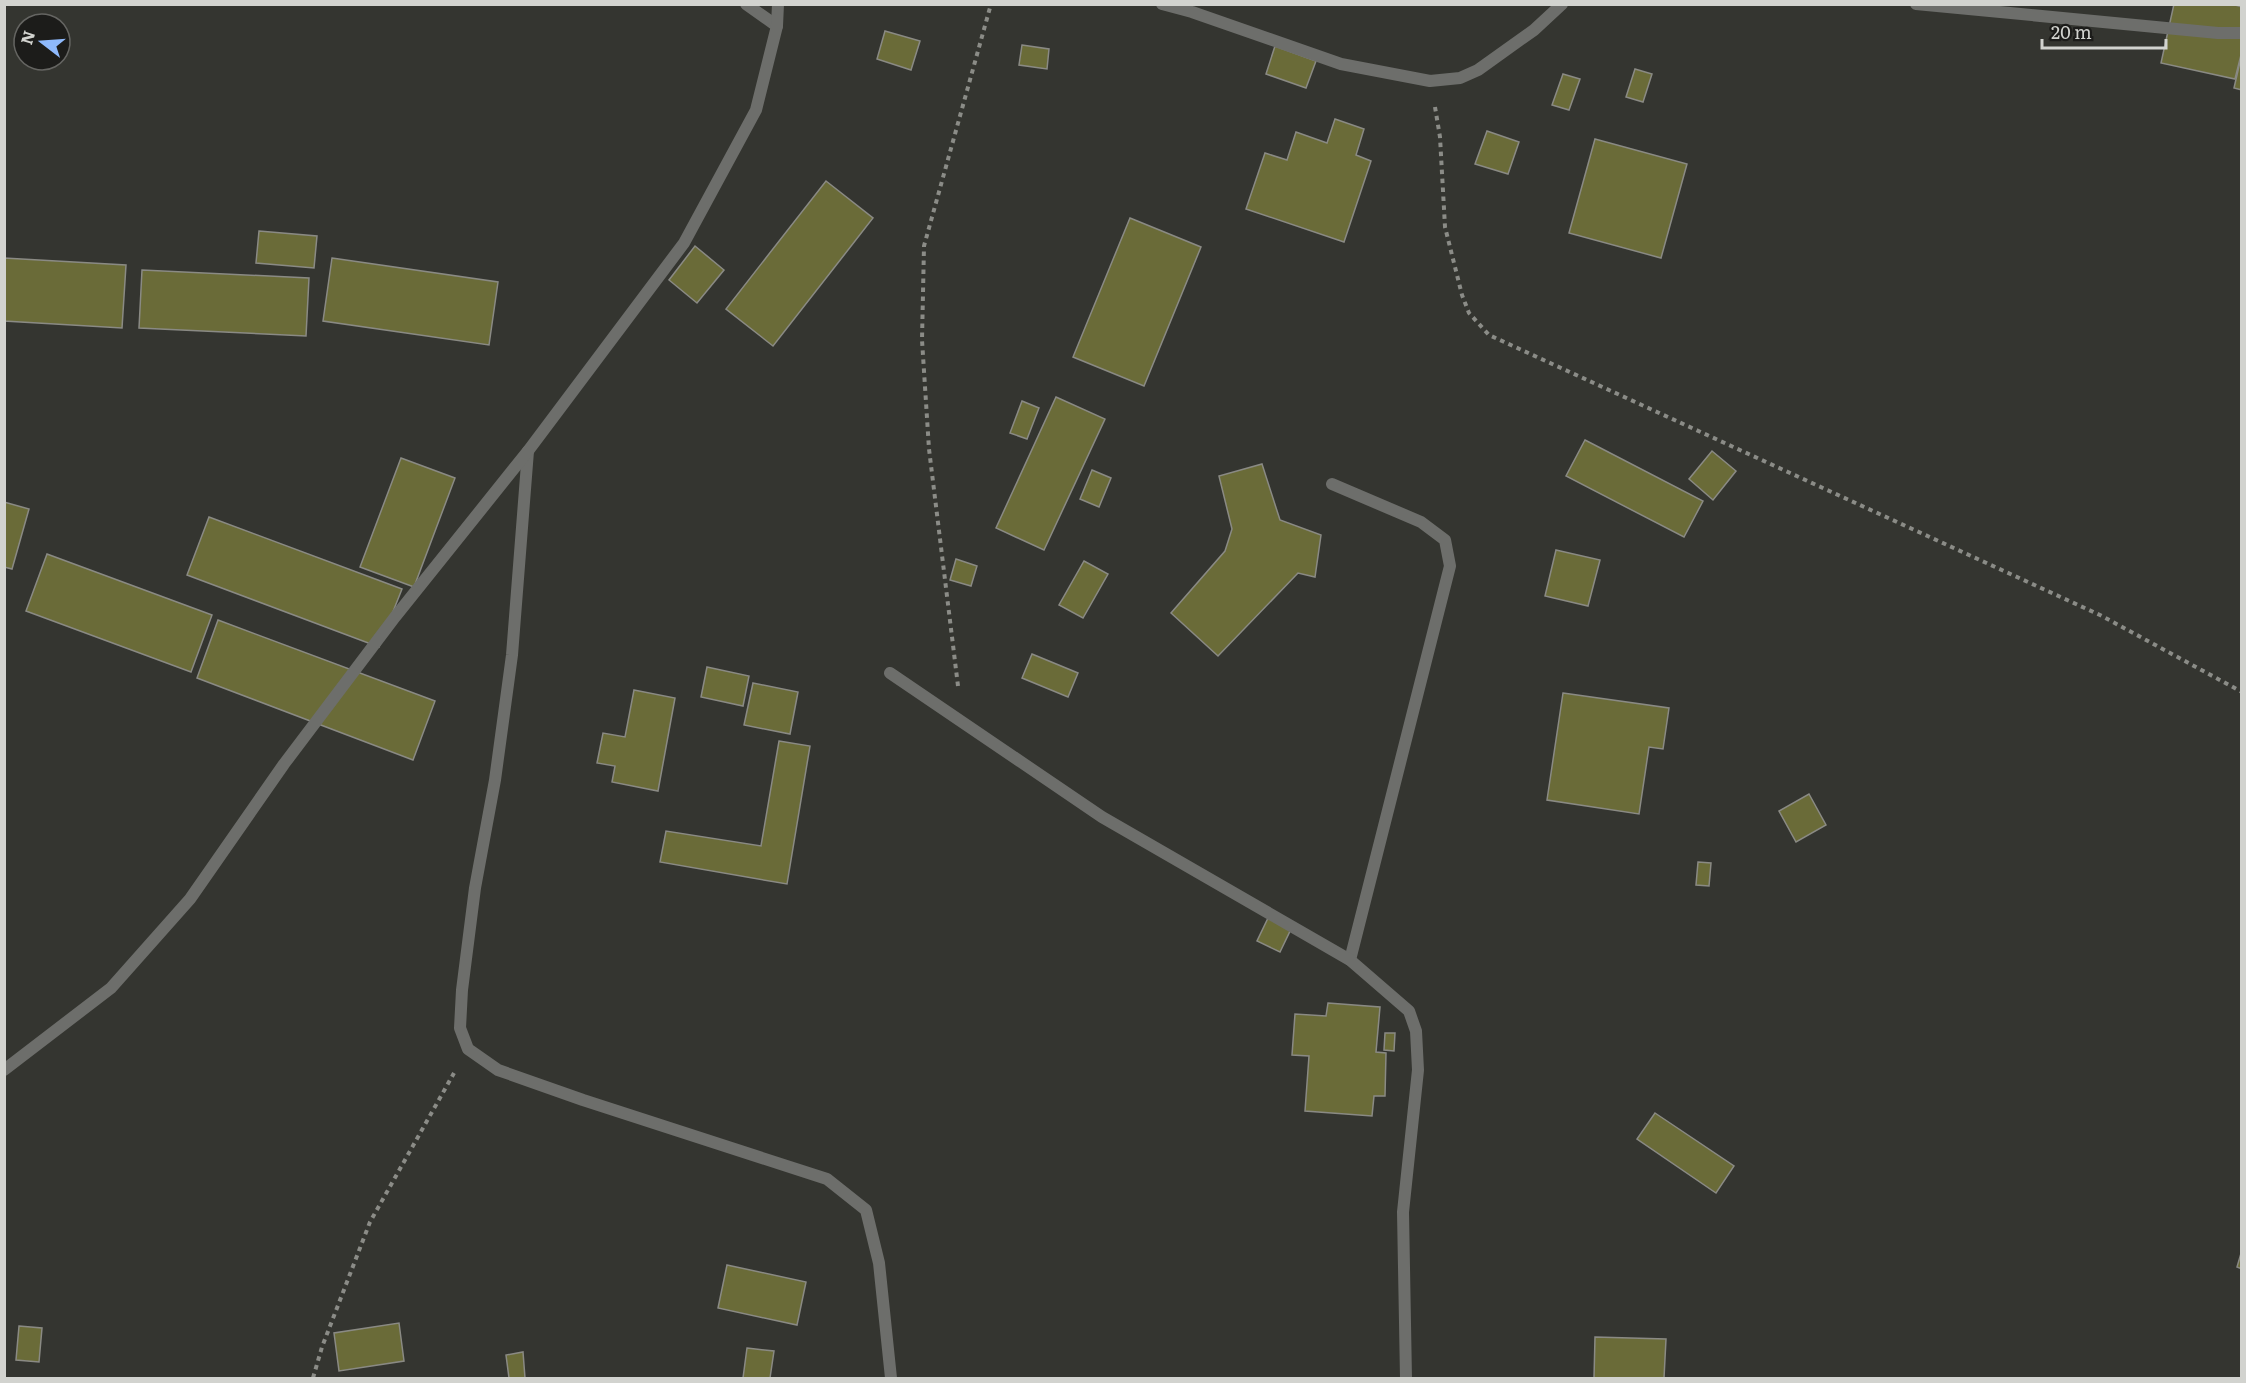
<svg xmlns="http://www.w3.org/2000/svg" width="2246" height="1383" font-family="Literata,serif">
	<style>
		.building { fill: #6a6b38; stroke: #8a8a84; stroke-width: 1.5 }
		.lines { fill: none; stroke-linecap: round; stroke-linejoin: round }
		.path { stroke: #8b8c87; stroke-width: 4; stroke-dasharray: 4.5 4.5; stroke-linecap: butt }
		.minor { stroke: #6d6e6b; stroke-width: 12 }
	</style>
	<rect width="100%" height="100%" fill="#343530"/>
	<g class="building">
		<path d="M2174,4H2232L2242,7V51L2235,79L2161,63Z"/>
		<path d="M885,31L920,41L911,70L877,59Z"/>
		<path d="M1022,45L1049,49L1047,69L1019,65Z"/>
		<path d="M1275,46L1316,61L1306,88L1266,74Z"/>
		<path d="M2242,53V90L2234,88Z"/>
		<path d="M1635,69L1652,74L1643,102L1626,97Z"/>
		<path d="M1563,74L1580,79L1569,110L1552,105Z"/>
		<path d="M1335,119L1364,129L1356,155L1371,161L1344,242L1246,209L1265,153L1287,160L1296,132L1327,143Z"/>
		<path d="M1487,131L1519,142L1508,174L1475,164Z"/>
		<path d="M1595,139L1687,164L1661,258L1569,233Z"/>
		<path d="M826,181L873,218L773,346L726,309Z"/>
		<path d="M1130,218L1201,247L1144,386L1073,357Z"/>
		<path d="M259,231L317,236L314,268L256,263Z"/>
		<path d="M695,246L724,270L697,303L669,280Z"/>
		<path d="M4,258L126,265L122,328L4,321Z"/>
		<path d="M332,258L498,282L489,345L323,321Z"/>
		<path d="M142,270L309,278L306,336L139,328Z"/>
		<path d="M1056,397L1105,419L1044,550L996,528Z"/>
		<path d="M1022,401L1039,408L1027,439L1010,433Z"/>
		<path d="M1585,440L1703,501L1684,537L1566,476Z"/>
		<path d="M1712,451L1736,471L1713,500L1689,479Z"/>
		<path d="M401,458L455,478L414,587L360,567Z"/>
		<path d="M1262,464L1280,520L1321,535L1315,577L1298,573L1218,656L1171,613L1225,551L1232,529L1219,476Z"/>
		<path d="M1092,470L1111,478L1099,507L1080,499Z"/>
		<path d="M4,502L29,509L12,569L4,567Z"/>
		<path d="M209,517L402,589L379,647L187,575Z"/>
		<path d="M1556,550L1600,560L1588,606L1545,596Z"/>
		<path d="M47,554L212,615L191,672L26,611Z"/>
		<path d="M956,559L977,566L971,586L950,580Z"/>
		<path d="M1084,561L1108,574L1083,618L1059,605Z"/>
		<path d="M218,620L435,701L413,760L197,678Z"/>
		<path d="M1032,654L1078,673L1068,697L1022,678Z"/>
		<path d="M707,667L749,676L743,706L701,697Z"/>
		<path d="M753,683L798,692L790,734L744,725Z"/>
		<path d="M634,690L675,698L658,791L612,782L615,766L597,763L603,733L625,737Z"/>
		<path d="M1563,693L1669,708L1663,749L1649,747L1639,814L1547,800Z"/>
		<path d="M779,741L810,746L787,884L660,862L666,831L761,846Z"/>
		<path d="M1809,794L1826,825L1796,842L1779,811Z"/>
		<path d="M1698,862L1711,863L1709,886L1696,885Z"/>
		<path d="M1269,916L1292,927L1280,952L1257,941Z"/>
		<path d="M1328,1003L1380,1007L1376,1052L1386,1053L1385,1096H1374L1372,1116L1305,1111L1309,1056L1292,1055L1295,1014L1326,1016Z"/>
		<path d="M1385,1033H1395L1394,1051L1384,1050Z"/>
		<path d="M1655,1113L1734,1166L1716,1193L1637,1139Z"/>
		<path d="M2242,1250V1269L2237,1267Z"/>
		<path d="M727,1265L806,1282L797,1325L718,1308Z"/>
		<path d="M399,1323L404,1361L339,1371L334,1333Z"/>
		<path d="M19,1326L42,1328L39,1362L16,1360Z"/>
		<path d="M1595,1337L1666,1339L1664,1378H1594Z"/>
		<path d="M747,1348L774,1351L770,1378H743Z"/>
		<path d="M523,1352L525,1378H509L506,1355Z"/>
	</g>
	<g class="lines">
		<g class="path">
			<path d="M1435,107L1440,137L1445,227L1462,295L1469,313L1489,335L2100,615L2242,692"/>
			<path d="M958,686L929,449L922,340L924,246L991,4"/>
			<path d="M313,1378L322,1347L370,1222L454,1073"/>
		</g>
		<g class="minor">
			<path d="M746,4L777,26"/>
			<path d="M1162,4L1192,12L1341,64L1430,81L1460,78L1478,70L1534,30L1562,4"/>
			<path d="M1916,4L2218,33H2242"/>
			<path d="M528,451L512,655L495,780L475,888L462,990L460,1028L468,1049L498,1070L583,1100L827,1179L866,1210L879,1263L891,1378"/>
			<path d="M1332,484L1421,522L1445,540L1450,566L1350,960"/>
			<path d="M890,673L1102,817L1350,960L1409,1011L1416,1031L1418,1070L1403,1212L1406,1378"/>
			<path d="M4,1070L111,988L190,899L284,764L395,617L528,451L684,243L756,110L777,26L778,4"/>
		</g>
	</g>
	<rect width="2246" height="1383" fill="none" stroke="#d2d3cf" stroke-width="12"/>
	<g transform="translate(42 42) rotate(287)"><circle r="28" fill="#1c1c1a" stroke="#656562" stroke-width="1.5"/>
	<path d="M0-4.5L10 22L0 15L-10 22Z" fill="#8eb9fc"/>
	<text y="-9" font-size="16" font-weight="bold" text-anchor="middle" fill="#d2d3cf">N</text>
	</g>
	<path d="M2042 39v9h124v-9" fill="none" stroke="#d2d3cf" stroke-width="3"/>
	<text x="2051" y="39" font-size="18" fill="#d2d3cf" stroke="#1c1c1a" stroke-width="4.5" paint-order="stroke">20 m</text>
</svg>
